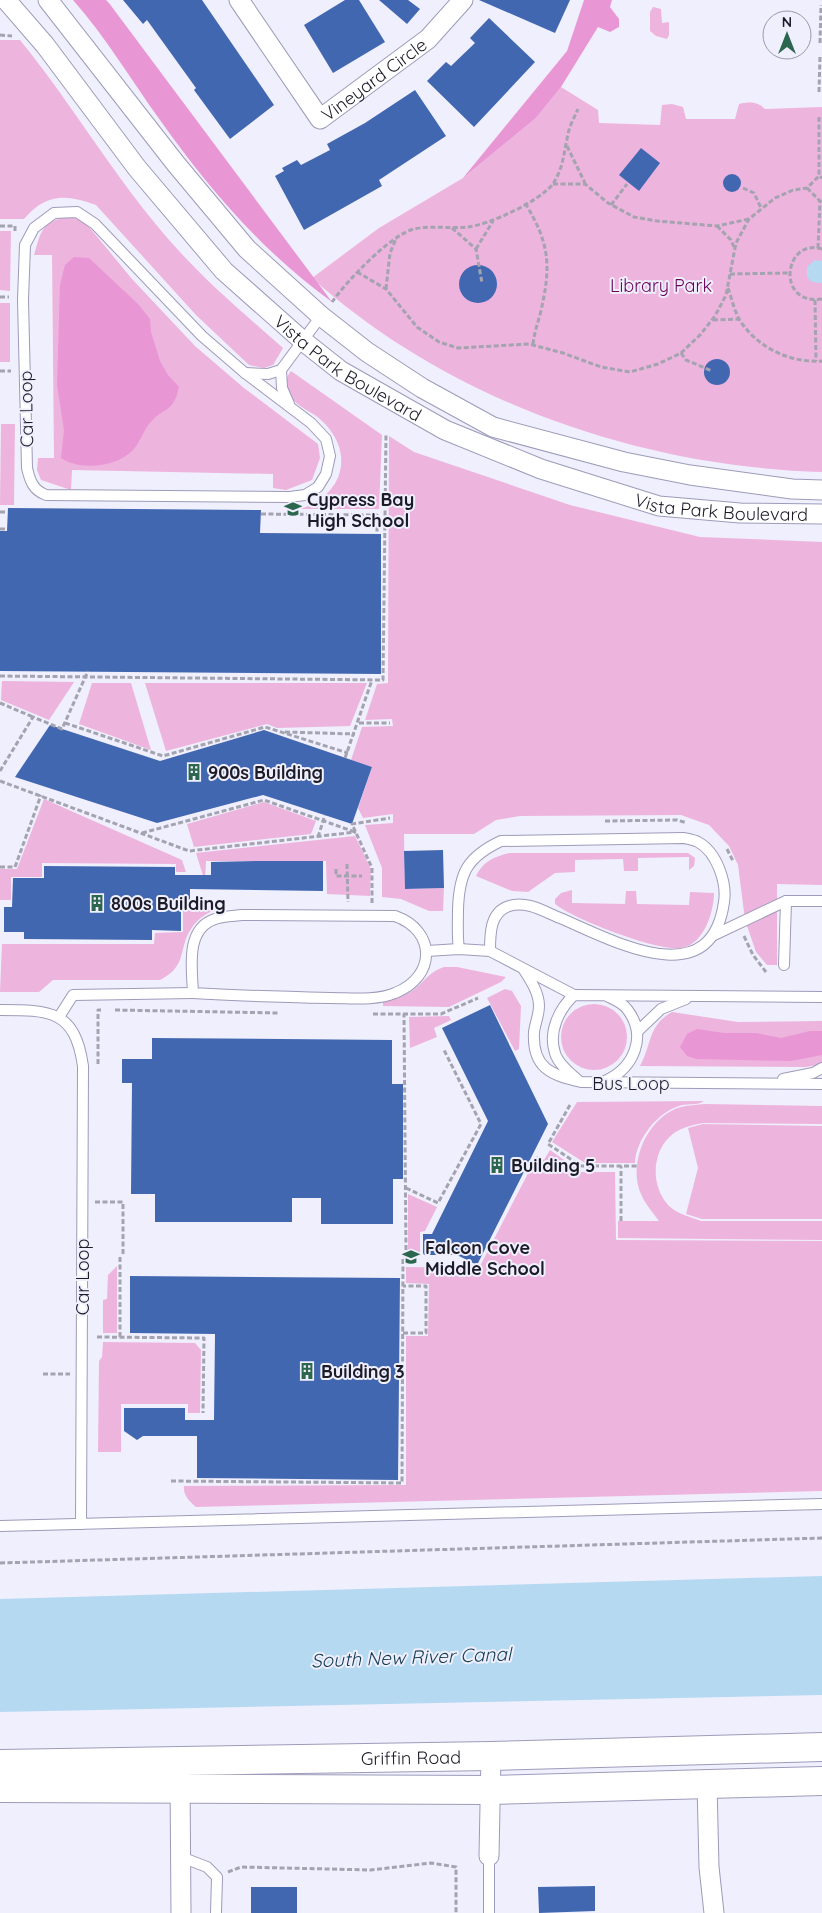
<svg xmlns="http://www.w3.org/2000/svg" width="822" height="1913" font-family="Quicksand,sans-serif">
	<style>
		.green { fill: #edb4de }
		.forest { fill: #e996d5 }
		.water { fill: #b6d9f2 }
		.building { fill: #4167b1 }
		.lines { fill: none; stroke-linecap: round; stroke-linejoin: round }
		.service-casing { stroke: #9d9bba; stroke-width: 12 }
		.minor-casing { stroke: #9d9bba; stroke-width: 21 }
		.primary-casing { stroke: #9d9bba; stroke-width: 30 }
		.path { stroke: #a4a3b0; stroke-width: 3; stroke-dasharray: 5 2.5; stroke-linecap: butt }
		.service { stroke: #fff; stroke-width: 10 }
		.minor { stroke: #fff; stroke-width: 19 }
		.primary { stroke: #fff; stroke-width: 28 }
		.labels { text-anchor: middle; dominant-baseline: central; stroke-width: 4; stroke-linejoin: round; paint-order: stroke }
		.street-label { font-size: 18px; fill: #1c1c28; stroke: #f0effd }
		.park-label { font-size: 18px; fill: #69015a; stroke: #f0effd }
		.poi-label { font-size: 18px; font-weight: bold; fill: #1c1c28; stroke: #f0effd; text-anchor: start }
		.water-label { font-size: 19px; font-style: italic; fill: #133d55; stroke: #f0effd }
	</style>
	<rect width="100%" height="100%" fill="#f0effd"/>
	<g class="green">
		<path d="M653,7L661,9L662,23L669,22V35L667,39L656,36L650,31V12Z"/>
		<path d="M0,40H20C76,109 120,187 180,252C212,287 248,317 283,348L273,365L264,368L249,365L196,315L96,205C66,194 46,193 24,219H0Z"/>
		<path d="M561,87L598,110L599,123L660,125L662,105L672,104L683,107L686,119H735L739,104C749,102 757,101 765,109L822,107V472C640,467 449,401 312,278L379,228L463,178L536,118Z"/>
		<path d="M69,216L85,222L132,279L195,346L244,388L318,444L320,458L312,480L286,490L273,488V474L72,470L71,490L41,480L37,470L38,458H54L52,255H34C41,230 42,222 69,216Z"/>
		<path d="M0,231H11L10,291L0,290Z"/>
		<rect x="0" y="303" width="10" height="59"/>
		<path d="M291,371L382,435L379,509H300C343,496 356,453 322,421C314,412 298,408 292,398C285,388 284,380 291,371Z"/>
		<path d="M1,424H15L14,505H0Z"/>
		<path d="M389,436L414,452L570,505L700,537L822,542V885L777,884V965H767L756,952L745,920L738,865L729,846L709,825L681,815L520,816L496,820L474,834H404L405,889L444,888L443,911H429L401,899L382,897V868L365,825L393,823V814L363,818L358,808L372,767L351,760L362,727L393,726L392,719L365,720L377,684L388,683Z"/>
		<path d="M2,681L74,682L49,720L1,700Z"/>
		<path d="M92,683H131L151,750L79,724Z"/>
		<path d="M145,683H367L350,726L277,728L267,724L166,751Z"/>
		<path d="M44,799L182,860L186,872H176V864L42,863V877H11V900H0V869H17Z"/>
		<path d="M264,802L316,821L311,834L194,847L187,824Z"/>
		<path d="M355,836L371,869L370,896L327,894L326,861H206L205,882L196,853Z"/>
		<path d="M509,853H688L695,858L694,866L689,870V857L638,858V871H624L623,859L575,860V872L555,873L528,892L512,891L476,876C483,861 494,857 509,853Z"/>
		<path d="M572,890V903L625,904L626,891H636L637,904L689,905L690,892L714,893C714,911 704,945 681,948C659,952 573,919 555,904V899L561,893Z"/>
		<path d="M183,906H222C210,912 198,917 191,929C178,948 188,966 160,980H53L39,992H0L2,944H154L155,933L183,932Z"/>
		<path d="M444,967H457L506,977L501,982L449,1007L383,1006V1001C394,999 407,996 416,988C426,979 431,971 444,967Z"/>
		<path d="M505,989L512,991L521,1006L519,1049L515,1051L487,998Z"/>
		<circle cx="594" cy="1037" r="33"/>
		<path d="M672,1012L738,1022L822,1021V1064L806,1067L640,1066C652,1044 648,1025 672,1012Z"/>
		<path d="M449,1016L451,1020L434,1028L437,1037L410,1048L409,1017Z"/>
		<path d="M704,1101C699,1105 689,1104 682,1105C658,1111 636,1139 635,1163H585L552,1142L577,1102Z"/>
		<path d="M705,1104L822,1106V1124L703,1123C693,1125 683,1127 674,1133C651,1150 650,1186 669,1206C678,1214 690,1217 701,1221H822V1240L618,1238V1221H659C650,1209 641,1199 638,1185C631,1155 651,1115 681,1107C689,1105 697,1105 705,1104Z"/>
		<path d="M703,1124L822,1126V1219H702L686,1214L698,1168L688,1128Z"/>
		<path d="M550,1150L581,1172H615L616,1240L822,1241V1491L196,1507C189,1501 183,1495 184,1486L406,1485V1336H428L429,1284L406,1283V1267L479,1268L537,1156L544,1160Z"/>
		<path d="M408,1194L437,1207L425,1231L420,1232V1252H408Z"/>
		<path d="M117,1266V1333H103V1300L107,1299L108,1275Z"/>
		<path d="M103,1342L195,1343L201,1350L200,1413H188V1404H121V1452H98L99,1361L102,1357Z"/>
	</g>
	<g class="forest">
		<path d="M73,0H106L109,3L332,302C263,252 209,189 160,120C131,80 106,37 73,0Z"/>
		<path d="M584,0H612L610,7L619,19V27L610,32L598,27L561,87L536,118L463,178L567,51Z"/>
		<path d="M74,257L89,258L138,304L150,319L151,332L160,361L168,375L179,387C173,415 163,406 149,424C143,432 140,442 133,450C117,467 80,471 61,458L64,430L57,385L60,285L65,265Z"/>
		<path d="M697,1029L724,1033H756L781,1038L810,1031H822V1055L791,1061L696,1059L687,1056L680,1047L687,1034Z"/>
	</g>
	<g class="water">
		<path d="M815,260L822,261V283L812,282L807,277V267Z"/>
		<path d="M822,1576V1695L0,1712V1599Z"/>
	</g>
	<g class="building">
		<path d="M123,0H202L274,105L230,139L194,90L196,88L147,20L143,24Z"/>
		<path d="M345,0H359L385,42L333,73L304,25Z"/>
		<path d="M379,0H408L420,9L407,24Z"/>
		<path d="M479,0H570L555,33Z"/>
		<path d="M489,18L535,62L474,127L427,81L446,62L451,66L475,43L470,38Z"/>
		<path d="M415,90L446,136L379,180L382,186L304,230L275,176L284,171L282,168L297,160L301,165L330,150L327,144L365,123Z"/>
		<path d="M641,148L660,163L639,191L619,175Z"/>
		<circle cx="732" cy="183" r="9"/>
		<circle cx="478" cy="284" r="19"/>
		<circle cx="717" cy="372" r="13"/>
		<path d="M8,508L261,510L260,533L381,534V674L0,671V531H7Z"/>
		<path d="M50,725L160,761L264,730L372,767L352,824L263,795L157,823L15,777Z"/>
		<path d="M443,850L444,888L405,889L404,851Z"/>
		<path d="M259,861H323V891L190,889V903H181V931L152,930V940L24,939V932H4V907H12L13,878H44V866L175,867V875H211V862Z"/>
		<path d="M490,1005L548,1124L477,1265L457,1255H423V1234H432L488,1121L442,1028Z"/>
		<path d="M152,1038L392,1040V1084H403V1179H393V1224H321V1198H292V1222H155V1194H131L132,1083H122V1059H152Z"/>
		<path d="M130,1276L400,1278L398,1480L197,1478V1436H143L137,1440L124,1431V1408H185V1420H214L215,1334L130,1333Z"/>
		<path d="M595,1886V1911L539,1913L538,1887Z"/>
		<rect x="251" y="1887" width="46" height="26"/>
	</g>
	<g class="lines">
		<g class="service-casing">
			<g id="service">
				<path d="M77,212L95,224L202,336L245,373L311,423L326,439L330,456L326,474L318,487L305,495L290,497L46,495C33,490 30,481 27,468L23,300L25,245L34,228L54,213Z"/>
				<path d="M281,370L321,316"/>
				<path d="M281,370L282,388L289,404"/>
				<path d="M245,373L268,374L281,370"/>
				<path d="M242,915L395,916C437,931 436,977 395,993C376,1001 350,998 331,998C285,997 239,996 193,993C192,968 185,929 215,919C223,916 234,916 242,915Z"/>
				<path d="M714,935L786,901"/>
				<path d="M459,949C457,936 458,923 458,910C459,873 467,857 501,841L684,838C688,839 694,840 698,842C717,852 727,883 724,902C711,996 612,940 560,918C545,912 526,900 509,906C490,912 490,934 490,951"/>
				<path d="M427,951L459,949L490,951L574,995"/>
				<path d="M784,965L786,901H822"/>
				<path d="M524,970C531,981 539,993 539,1006C539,1015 535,1024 534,1032C532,1068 551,1075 581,1082L822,1084"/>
				<path d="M0,1010C50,1010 75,1010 83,1066L81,1524"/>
				<path d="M59,1017L73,995L193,993"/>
				<path d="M638,1031L661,1009L686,999"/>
				<path d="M783,1079L813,1073L822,1068"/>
				<path d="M578,1080C570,1073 558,1064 555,1053C548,1032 559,1009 574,995L822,997"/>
				<path d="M605,1081C634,1068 648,1036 627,1009C623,1003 613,999 607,996"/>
				<path d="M0,1526L822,1504"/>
				<path d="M181,1857L207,1867L217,1877L216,1913"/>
				<path d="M489,1913V1856"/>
			</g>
		</g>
		<g class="minor-casing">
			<g id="minor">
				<path id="s1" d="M6,0L45,45L137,168L224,271L303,341L341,371L445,430L541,469L659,506L740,513L822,514"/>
				<path d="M48,0L176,164L247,249L321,316L367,352L422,388L493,427L624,462L690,475L792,489L822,490"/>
				<path id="s2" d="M239,0L320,119L428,39L463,0"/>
				<path d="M180,1777L181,1913"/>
				<path d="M707,1784L709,1867L714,1913"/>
				<path d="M489,1856L491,1756"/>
			</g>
		</g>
		<g class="primary-casing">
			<g id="primary">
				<path id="s3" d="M0,1764L491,1756L822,1747"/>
				<path d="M0,1788L490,1790L822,1781"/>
			</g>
		</g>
		<g class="path">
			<path d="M0,35L12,36"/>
			<path d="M820,43L821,5"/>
			<path d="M819,92L820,57"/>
			<path d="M819,117V176L822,178"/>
			<path d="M567,146L585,183"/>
			<path d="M553,184H585L608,203L634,217L657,221L717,226L749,219"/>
			<path d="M743,188L754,193L761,208"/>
			<path d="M807,188L820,201L822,198"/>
			<path d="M525,203C551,245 551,268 540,315C537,325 534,334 533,345"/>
			<path d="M611,205L627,184"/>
			<path d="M0,226H15V232"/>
			<path d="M717,226L731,240L734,247"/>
			<path d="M452,228L476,249L482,283"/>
			<path d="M818,248L820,201"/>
			<path d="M476,249L493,221"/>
			<path d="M822,249C784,237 775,306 822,299"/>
			<path d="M357,272L386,289L417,327L439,342L458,348L529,344L563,353L601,367L630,372L658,364L681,353L700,335L715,316L726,295L736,243L749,219L775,198L793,190L807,188L819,176"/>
			<path d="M730,274L789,273"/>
			<path d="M728,288C732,299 735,315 743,325C761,349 791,363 822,361"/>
			<path d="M386,289L390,253L396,239"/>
			<path d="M0,297H9"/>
			<path d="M815,300L816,361"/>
			<path d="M332,302C346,282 390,235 414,229C431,225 450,229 467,227C489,225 538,202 552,185C564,169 564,149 569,130C571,123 575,116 578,109"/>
			<path d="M713,320L740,319"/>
			<path d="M681,353L686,360L712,371"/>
			<path d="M0,371H11"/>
			<path d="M0,512H7"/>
			<path d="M261,514L377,515V534"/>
			<path d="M0,529H5"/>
			<path d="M0,676L383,680L386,434"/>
			<path d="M0,703L33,717"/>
			<path d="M65,723L163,756L265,727L348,753"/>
			<path d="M359,723H390"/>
			<path d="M285,732L355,734"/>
			<path d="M345,758L372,680"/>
			<path d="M0,771L33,717L62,729L88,671"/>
			<path d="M0,781L189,851L356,832"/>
			<path d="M605,821L677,820L687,823"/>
			<path d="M142,833L264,800L355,832"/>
			<path d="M318,837L325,815"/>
			<path d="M727,849L733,861"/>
			<path d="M347,864L348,902"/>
			<path d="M0,867H15L41,795"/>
			<path d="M336,869V876H362"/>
			<path d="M372,903V868L352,824L390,818"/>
			<path d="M744,936L753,955L766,972"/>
			<path d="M115,1010L279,1013"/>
			<path d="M373,1014H441L478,998"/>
			<path d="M98,1064V1010H101"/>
			<path d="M570,1105L548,1144L581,1166H637"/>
			<path d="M406,1188L438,1203L481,1124L444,1050"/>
			<path d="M95,1202H123V1256"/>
			<path d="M621,1221V1166"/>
			<path d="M403,1333H426V1286H403"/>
			<path d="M97,1337L204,1338L203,1413"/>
			<path d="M120,1337V1256"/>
			<path d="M43,1374H70"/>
			<path d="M171,1481L402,1483L403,1257L406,1253L404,1014"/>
			<path d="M0,1563L822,1538"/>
			<path d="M228,1872L241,1867L371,1870L431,1863L456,1867V1913"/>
		</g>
		<use href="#service" class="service"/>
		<use href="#minor" class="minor"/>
		<use href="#primary" class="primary"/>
	</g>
	<defs>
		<g id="school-bare" transform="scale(1.35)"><path d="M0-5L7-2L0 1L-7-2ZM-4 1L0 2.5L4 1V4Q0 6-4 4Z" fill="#2c664e" stroke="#f0effd" stroke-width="2.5" paint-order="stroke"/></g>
		<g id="building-bare" transform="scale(1.35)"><path d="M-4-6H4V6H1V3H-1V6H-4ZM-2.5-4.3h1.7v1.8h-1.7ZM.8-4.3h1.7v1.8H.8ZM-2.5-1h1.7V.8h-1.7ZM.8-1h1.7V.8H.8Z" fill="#2c664e" stroke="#f0effd" stroke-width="2.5" paint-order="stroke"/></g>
	</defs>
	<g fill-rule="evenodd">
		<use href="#school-bare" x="293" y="509"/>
		<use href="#building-bare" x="194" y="772"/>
		<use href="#building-bare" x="97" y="903"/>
		<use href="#building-bare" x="497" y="1165"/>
		<use href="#school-bare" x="411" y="1257"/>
		<use href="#building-bare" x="307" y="1371"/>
	</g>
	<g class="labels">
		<g class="street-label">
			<text stroke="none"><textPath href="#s2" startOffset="211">Vineyard Circle</textPath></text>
			<text stroke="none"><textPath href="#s1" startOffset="506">Vista Park Boulevard</textPath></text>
			<text transform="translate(26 409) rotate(-91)">Car Loop</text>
			<text stroke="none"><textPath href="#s1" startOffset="911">Vista Park Boulevard</textPath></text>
			<text x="631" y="1083">Bus Loop</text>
			<text transform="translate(82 1277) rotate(-90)">Car Loop</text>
			<text stroke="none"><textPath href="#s3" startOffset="411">Griffin Road</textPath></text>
		</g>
		<g class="park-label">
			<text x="661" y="285">Library Park</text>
		</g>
		<g class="poi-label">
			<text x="307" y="499">Cypress Bay<tspan x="307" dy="21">High School</tspan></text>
			<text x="208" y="772">900s Building</text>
			<text x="111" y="903">800s Building</text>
			<text x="511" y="1165">Building 5</text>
			<text x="425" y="1247">Falcon Cove<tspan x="425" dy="21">Middle School</tspan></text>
			<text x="321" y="1371">Building 3</text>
		</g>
		<g class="water-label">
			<text transform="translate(411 1657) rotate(-2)">South New River Canal</text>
		</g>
	</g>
	<g transform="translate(787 35)"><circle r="24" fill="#f0effd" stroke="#9b9ba8"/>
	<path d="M0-4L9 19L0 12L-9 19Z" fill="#2c664e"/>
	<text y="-8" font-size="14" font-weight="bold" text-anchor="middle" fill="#1c1c28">N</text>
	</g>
</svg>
